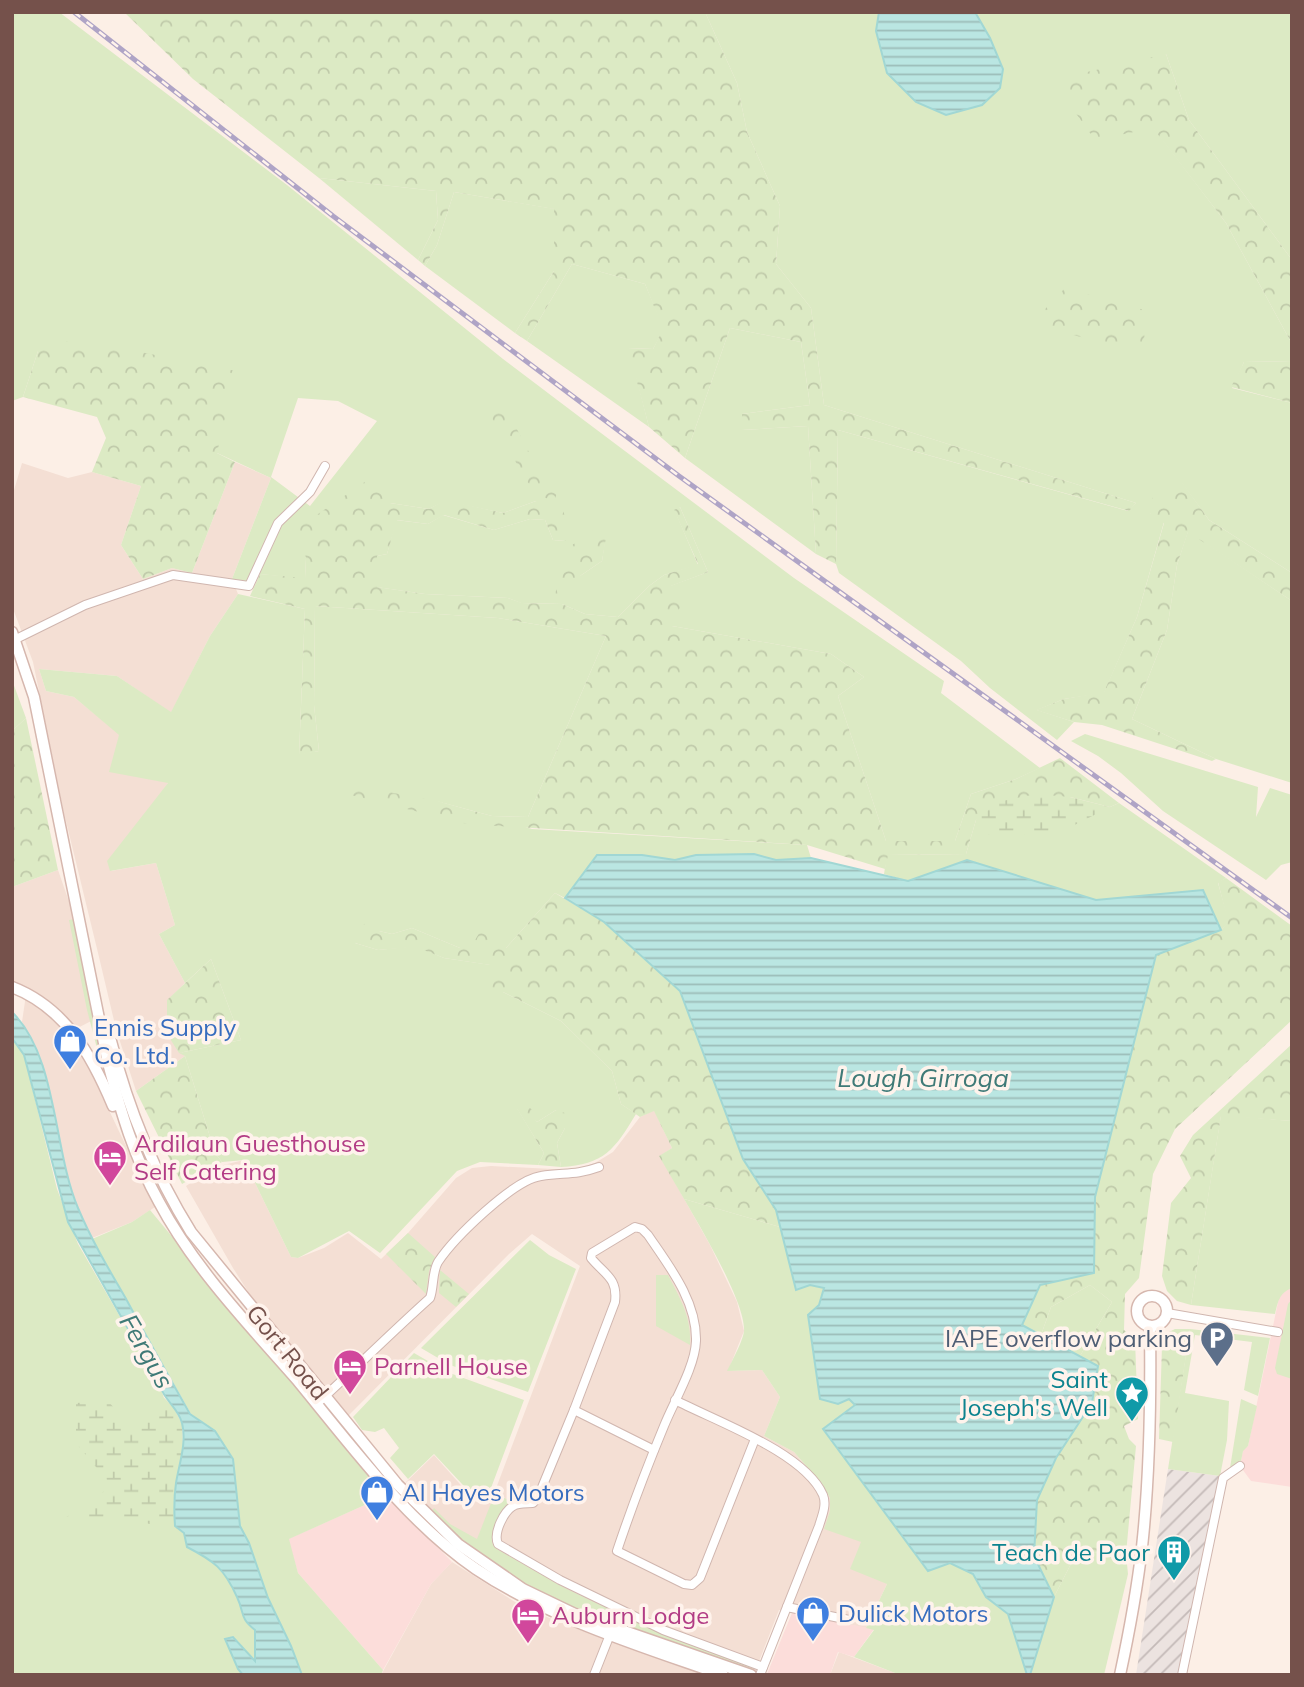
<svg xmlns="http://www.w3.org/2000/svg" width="1304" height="1687" font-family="Mulish,sans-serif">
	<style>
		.residential { fill: #f4dfd4 }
		.commercial { fill: #fcddda }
		.industrial { fill: url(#industrial-furrows) }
		.grass { fill: #dceac4; fill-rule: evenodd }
		.forest { fill: url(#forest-crowns) }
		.wetland { fill: url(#wetland-marsh) }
		.water { fill: url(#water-rules); stroke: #a1d7d4; stroke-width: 2 }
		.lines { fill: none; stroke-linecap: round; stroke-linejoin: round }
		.street-casing { stroke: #d0b6af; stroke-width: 10 }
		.secondary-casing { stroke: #d6b7ae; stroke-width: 13 }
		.street { stroke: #fff; stroke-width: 8 }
		.secondary { stroke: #fff; stroke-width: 10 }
		.rail-casing { stroke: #afa4c6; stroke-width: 5 }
		.rail { stroke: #fff3ec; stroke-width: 2.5; stroke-dasharray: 8; stroke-linecap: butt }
		.labels { text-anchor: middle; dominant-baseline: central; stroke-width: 7; stroke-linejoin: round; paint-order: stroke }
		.shop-label { font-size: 24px; fill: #366cbe; stroke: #fff3ec; text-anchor: start }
		.hotel-label { font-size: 24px; fill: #b23c85; stroke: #fff3ec; text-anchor: start }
		.service-label { font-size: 24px; fill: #4e5e75; stroke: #fff3ec; text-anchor: end }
		.street-label { font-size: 24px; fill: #75514b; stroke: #fff3ec }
		.culture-label { font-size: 24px; fill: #0d838f; stroke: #fff3ec; text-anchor: end }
		.water-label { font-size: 26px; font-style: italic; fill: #3f7a77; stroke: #fff3ec }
	</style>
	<defs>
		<pattern id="industrial-furrows" width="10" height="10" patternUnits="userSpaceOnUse" patternTransform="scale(1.75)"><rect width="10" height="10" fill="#ece3e0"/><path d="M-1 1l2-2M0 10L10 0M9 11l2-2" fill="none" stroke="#c4bab8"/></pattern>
		<pattern id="forest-crowns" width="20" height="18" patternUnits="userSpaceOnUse" patternTransform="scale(1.75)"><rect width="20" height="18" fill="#dceac4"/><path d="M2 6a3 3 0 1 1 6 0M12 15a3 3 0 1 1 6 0" fill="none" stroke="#c0caaa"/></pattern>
		<pattern id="wetland-marsh" width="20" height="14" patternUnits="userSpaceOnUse" patternTransform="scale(1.75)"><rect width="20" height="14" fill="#dceac4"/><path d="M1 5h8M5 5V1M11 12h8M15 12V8" fill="none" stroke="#c0caaa"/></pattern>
		<pattern id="water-rules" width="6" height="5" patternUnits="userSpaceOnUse" patternTransform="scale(1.75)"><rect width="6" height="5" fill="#bae6e2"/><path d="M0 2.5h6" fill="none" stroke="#9cbdb9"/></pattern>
	</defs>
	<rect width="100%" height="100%" fill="#fcefe6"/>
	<g class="residential">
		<path d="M235,462L271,478L232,579L238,594L210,636L171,713L117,676L39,669L46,691L74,697L120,735L168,783L111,871L156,863L175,925L159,934L185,983L167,1001V1034L185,1056L136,1091L116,1029L99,957L64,813L33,662L12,606V497L22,463L68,478L92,472L141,486L121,545L143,579L172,568L192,573Z"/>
		<path d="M58,870L75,919L97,1018L66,1034L79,1047L155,1207L132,1222L92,1238L76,1205L68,1177L39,1056L22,1022L27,988L12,981V887Z"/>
		<path d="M654,1110L672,1148L660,1156L710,1245L737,1302L744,1331L728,1371L762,1370L780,1397L764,1436L794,1452L822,1484L830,1498V1511L861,1542L887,1584L866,1628L779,1610L754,1674L609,1621L550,1596L431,1512L406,1482L434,1455L476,1502L495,1491L580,1266L532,1234L509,1254L346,1418L274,1332L233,1268L186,1186L215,1167L244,1160L291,1257L298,1258L324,1248L348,1233L381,1259L408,1233L456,1178L472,1168L491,1166L572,1170L595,1163L613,1152L640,1117Z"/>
		<path d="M452,1562L526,1609L599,1637L710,1675H381L431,1584Z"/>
		<path d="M839,1652L895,1673L950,1675H830Z"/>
	</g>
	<g class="commercial">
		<path d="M1282,1283L1292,1285V1487L1251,1481L1240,1466L1243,1450L1248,1446Z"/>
		<path d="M381,1489L452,1562L431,1584L383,1670L298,1573L288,1539L367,1504Z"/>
		<path d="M792,1613L874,1629L854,1657L838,1652L830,1675L767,1674Z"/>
	</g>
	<path class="industrial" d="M1168,1469L1220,1476L1179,1675H1136Z"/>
	<g class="grass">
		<path d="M12,12H59L287,185L503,359L581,418L794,578L944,681L941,693L1040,768L1016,779L971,794L955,841H886L838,696L864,677L831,654L672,626L670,586L708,572L680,507L675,511L698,565L664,575L649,586L618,617L585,614L562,604L521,603L508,598L425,594L376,587L377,556L387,554L396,520L428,524L443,515L494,530L530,519L545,520L553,540L565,541L536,501L503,513L445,501L429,509L390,503L306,558L305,579L260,574L246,581L232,579L271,478L217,453L38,351L23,397L12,401ZM298,398L338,401L377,421L310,506L271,477ZM607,526L602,561L580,576Z"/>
		<path d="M705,12H879L876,32L1003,69L990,38L975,12H1292V260L1189,120L1166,54L1095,139L1153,127L1226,223L1292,344V361L1244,362L1232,388L1292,403V573L1209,520L1182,483L1150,514L1164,522L1137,617L1104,693L1064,699L1037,710L1074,722L1057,740L990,688L961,661L839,573L836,564L838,430L1128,511L1136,503L824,405L811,308L776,264L780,206L747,132L737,83Z"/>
		<path d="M319,178L436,191L438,220L418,260Z"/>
		<path d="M454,192L555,209L554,271L515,333L425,266L437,245Z"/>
		<path d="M572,264L645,284L664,329L653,349L629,348L649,427L527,341Z"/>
		<path d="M730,328L801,342L810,405L742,414V430L808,426L816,554L685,458Z"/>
		<path d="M1188,531L1292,601V783L1216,759L1132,719L1167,630L1177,565Z"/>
		<path d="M238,594L305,609L299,754L319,751L314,705L315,606L498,618L606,636L528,817L492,816L436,801L532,829L807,845L811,858L776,860L754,854L696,855L675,860L642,855H597L565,898L555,893L506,948H460L412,928L392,934L379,931L355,943L378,950L416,946L444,958L491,965L503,992L561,1021L612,1071L621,1104L636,1114C615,1149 604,1165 561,1167L557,1143L565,1128L556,1110L537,1122L517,1108L544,1153L538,1165L480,1162L457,1171L380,1253L349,1231L298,1258L291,1257L244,1160L222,1162L215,1153L185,1056L179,1053L241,1040L211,959L185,983L159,934L175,925L156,863L110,871L107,861L168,783L109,772L119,735L74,697L46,691L39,669L117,676L171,712L210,636Z"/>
		<path d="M12,680L26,718L12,731Z"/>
		<path d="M1085,734L1258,787L1256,817L1270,788L1292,795V862L1281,865L1266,880L1163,811L1121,773L1098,756L1071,741Z"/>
		<path d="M1119,803L1226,878L1218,883L1229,922L1221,930L1203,890L1096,900L967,860L908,881L884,874L887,855L966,854L976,820L1110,807Z"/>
		<path d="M75,919L103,1057L98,1052L87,1010L69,920Z"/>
		<path d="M12,1038L24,1055L57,1189L78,1244L160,1386L164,1398L174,1408L187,1547C214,1561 224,1568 237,1597C245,1613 240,1618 256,1630V1662L233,1637L238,1669L243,1675H12Z"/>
		<path d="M1221,1115L1292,1121V1288C1279,1293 1278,1302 1275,1314L1191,1305Z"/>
		<path d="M684,1199L780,1227L796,1290L810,1285L824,1288L819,1305L849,1398L856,1405L824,1430L928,1571L950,1563L973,1574L986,1597L1008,1614L1027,1675L895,1673L854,1657L874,1630L866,1628L887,1584L850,1569L861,1542L824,1529L830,1511V1498L822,1484L794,1452L764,1436L780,1397L762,1370L727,1371C732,1361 743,1341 744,1331C746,1303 699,1225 684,1199Z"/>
		<path d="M150,1210L381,1489L367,1504L289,1539L298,1573L383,1670L381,1675H302L291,1646L268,1598L249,1543L240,1526L233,1459L215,1431L191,1414L92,1239L132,1222Z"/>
		<path d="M530,1240L549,1255L576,1269L528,1392L450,1365L421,1348Z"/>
		<path d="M656,1275H668C680,1298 692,1318 690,1345L656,1326Z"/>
		<path d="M1090,1285L1112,1302L1080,1356L1041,1335L1051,1307Z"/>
		<path d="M1292,1299V1379L1277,1374L1275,1368L1288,1304Z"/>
		<path d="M1190,1329L1270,1338L1258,1396L1244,1390L1252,1342L1195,1335L1185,1393L1229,1401L1227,1440L1220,1476L1168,1469Z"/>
		<path d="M414,1353L447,1372L524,1400L491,1488L477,1500L434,1454L408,1479L390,1458L399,1448L384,1428L375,1432L362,1430L353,1417Z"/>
		<path d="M1241,1399L1257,1406L1248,1446L1243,1451L1241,1461L1230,1468Z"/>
		<path d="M495,1493L512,1502C501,1512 489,1530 493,1545L497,1549L563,1587L648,1628L753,1668L755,1671L752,1673C653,1637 545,1608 461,1542C450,1533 441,1522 431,1512L434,1508L450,1524L477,1539Z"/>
		<path d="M1077,1552L1126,1554L1128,1574L1104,1675H1030L1054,1597Z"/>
	</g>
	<g class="forest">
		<path d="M124,12H705L737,83L747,132L780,206L776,264L811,308L824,405L1136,503L1129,511L838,430L836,564L816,554L808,426L742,430V414L810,405L801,342L730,328L685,458L649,427L628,348L653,349L663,329L645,284L572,264L527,341L515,333L554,271V209L454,192L437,245L425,266L418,260L438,220L436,191L319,178L193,79Z"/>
		<path d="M1166,54L1189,120L1292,260V344L1226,223L1153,128L1095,140L1052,80Z"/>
		<path d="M1065,288L1148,311L1142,353L1031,324Z"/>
		<path d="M75,339L236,371L217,453L235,462L192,573L172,568L143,579L121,545L141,486L92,472L106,438L97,417L23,397L38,351Z"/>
		<path d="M1292,361V403L1231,387L1244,362Z"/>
		<path d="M495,400L507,410L532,458L540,462L557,493L554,501L538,495L525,479L488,411Z"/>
		<path d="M369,479L390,503L429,509L445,500L503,513L536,501L561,507L573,533L565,541L553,540L545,520L530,519L494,530L444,515L428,524L397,520L387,554L377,556V587L425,594L508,598L522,603L562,604L585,614L618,617L649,586L664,575L698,564L674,510L680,507L708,572L671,586L684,598L672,626L831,654L864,677L838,696L886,841H955L971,794L1016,779L1060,758L1119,803L1110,807L1070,797L976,820L966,854L888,855L885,869L807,845L467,824L351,795L362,787L436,801L492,816L528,817L606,636L498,618L315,606L314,705L319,751L299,755L305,609L250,596L260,574L305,578L306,557L289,534Z"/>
		<path d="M1182,482L1209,520L1292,573V601L1188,532L1177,565L1167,630L1132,719L1216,759L1212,761L1102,725L1074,722L1036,710L1064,699L1104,692L1137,617L1164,523L1150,515L1153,492Z"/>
		<path d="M601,525L608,526L602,561L580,576L569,601L555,595L565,550Z"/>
		<path d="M26,718L58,870L12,887V731Z"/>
		<path d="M1226,878L1292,926V1020L1175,1129L1153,1174L1139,1278L1125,1294L1124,1330L1135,1340L1138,1419L1124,1426L1129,1439L1136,1446L1126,1554L1077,1552L1054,1597L1034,1556L1037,1499L1056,1458L1092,1403L1098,1367L1080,1356L1112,1302L1090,1285L1051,1307L1041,1335L1022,1325L1039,1285L1094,1273L1095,1197L1156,955L1221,930L1228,922L1218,882Z"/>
		<path d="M555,893L604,922L680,991L743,1159L776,1210L780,1227L684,1199L659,1156L672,1148L654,1111L640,1117L621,1104L612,1071L561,1021L503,992L494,998L482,993L490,965L444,958L416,947L378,950L355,943L357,929L372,919L379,931L392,934L412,928L460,948L471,947L481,930L506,948Z"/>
		<path d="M211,959L241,1040L179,1053L167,1034V1000Z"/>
		<path d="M1292,1044V1121L1221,1116L1191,1305L1177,1301L1167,1291L1162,1276L1171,1203L1191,1178L1180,1156L1193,1135Z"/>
		<path d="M185,1056L215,1153L222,1162L182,1184L136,1091Z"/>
		<path d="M523,1102L537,1114L534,1119L537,1122L556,1110L565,1113V1128L557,1143L561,1167L538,1165L544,1153L516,1107Z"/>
		<path d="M408,1233L435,1257L429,1271L426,1294L386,1254Z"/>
		<path d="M440,1270L469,1294L456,1307L439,1293Z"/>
		<path d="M1175,1329H1190L1173,1442L1159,1439L1162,1346L1169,1332Z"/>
	</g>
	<g class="wetland">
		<path d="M1036,794L1070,797L1110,807L1045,840L1013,831L983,835L976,820L998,802Z"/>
		<path d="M164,1398L174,1408L182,1424L183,1447L174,1511L184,1533L123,1517L63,1519L90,1503L111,1485L76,1443V1403L108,1401L135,1432Z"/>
	</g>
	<g class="water">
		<path d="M879,12H975L990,38L1003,69L1000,88L982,105L946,115L916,102L887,73L876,31Z"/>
		<path d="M754,854L776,860L811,858L908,881L967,860L1096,900L1203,890L1221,930L1156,955L1095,1197L1094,1273L1040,1285L1022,1325L1098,1366L1092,1403L1056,1458L1037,1500L1034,1556L1054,1597L1030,1675H1027L1008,1614L986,1597L973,1574L950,1563L928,1571L823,1429L855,1405L849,1399L838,1404L820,1399L808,1315L819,1305L824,1288L810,1285L796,1290L776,1210L743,1159L680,991L604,922L565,898L597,855H642L675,860L696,855Z"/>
		<path d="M12,1012C58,1057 53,1150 78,1208C91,1239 108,1268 125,1297C146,1336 168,1375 190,1414L215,1431L233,1459L240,1526L249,1543L268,1598L291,1646L302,1675H243L238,1669L225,1639L233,1637L255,1661V1630C239,1617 245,1614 237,1597C224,1568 214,1561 187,1547L184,1533L175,1526C174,1512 174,1497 176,1483C179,1464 187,1443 182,1423C178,1408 165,1401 160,1386L68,1222L24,1055L12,1038Z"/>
	</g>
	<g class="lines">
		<g class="street-casing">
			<g id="street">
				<path d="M12,641L85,605L173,575L249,586L278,523L310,492L325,466"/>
				<path d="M1167,1313L1278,1332"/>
				<path d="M321,1400C358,1366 393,1331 430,1298C434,1287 432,1272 438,1262C454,1238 513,1180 541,1176C564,1172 574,1176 599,1167"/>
				<path d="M675,1400C715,1421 804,1452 823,1495C827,1505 822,1516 819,1526L760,1675"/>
				<path d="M574,1410L615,1302C618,1278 605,1275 591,1258L592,1253L635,1227L642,1229L648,1235C669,1266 697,1301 696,1341C695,1367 674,1401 664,1426C647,1467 631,1509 617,1551L684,1584L692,1585L700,1578L755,1439"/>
				<path d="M654,1450L574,1410L538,1497L533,1503C527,1503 521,1503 515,1505C504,1510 493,1533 498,1544L560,1580L663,1630L763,1667"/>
				<path d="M787,1607L849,1620"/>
				<path d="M594,1675L611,1632"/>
				<path d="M1182,1675L1223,1478L1240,1466"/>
			</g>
		</g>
		<g class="secondary-casing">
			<g id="secondary">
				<path d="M12,632L34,697L108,1063C121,1112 134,1157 159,1202C194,1268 249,1325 298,1381C350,1444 408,1523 476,1569C551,1619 638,1645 723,1675"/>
				<path d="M12,987C66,1008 92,1056 113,1106"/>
				<path d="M111,1041C128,1108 155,1174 191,1232L398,1485L458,1544L523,1589L575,1614L751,1675"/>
				<circle cx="1152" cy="1311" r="15"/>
				<path d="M1120,1675C1129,1633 1137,1590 1142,1547C1150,1474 1151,1400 1150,1326"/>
			</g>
		</g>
		<use href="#street" class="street"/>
		<use href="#secondary" class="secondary"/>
		<g class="rail-casing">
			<path id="rail" d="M74,12L333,216L679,476L1292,918"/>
		</g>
		<use href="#rail" class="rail"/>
	</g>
	<defs>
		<g id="shop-pin" transform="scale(1.75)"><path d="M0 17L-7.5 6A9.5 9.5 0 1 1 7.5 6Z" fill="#3f7fe0" stroke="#fff3ec"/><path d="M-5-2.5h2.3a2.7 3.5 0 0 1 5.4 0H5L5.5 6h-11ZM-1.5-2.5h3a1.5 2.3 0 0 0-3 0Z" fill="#fff"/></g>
		<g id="hotel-pin" transform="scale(1.75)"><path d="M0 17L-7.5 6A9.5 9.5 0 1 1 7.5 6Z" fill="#d1479c" stroke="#fff3ec"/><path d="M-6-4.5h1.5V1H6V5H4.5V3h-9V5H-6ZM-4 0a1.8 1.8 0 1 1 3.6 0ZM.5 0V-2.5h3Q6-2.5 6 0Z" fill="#fff"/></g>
		<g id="parking-pin" transform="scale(1.75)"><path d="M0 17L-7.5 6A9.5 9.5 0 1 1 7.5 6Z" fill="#5c6f8a" stroke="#fff3ec"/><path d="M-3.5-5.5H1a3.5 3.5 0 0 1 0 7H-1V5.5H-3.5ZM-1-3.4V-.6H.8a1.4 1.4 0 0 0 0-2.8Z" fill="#fff"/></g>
		<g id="sight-pin" transform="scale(1.75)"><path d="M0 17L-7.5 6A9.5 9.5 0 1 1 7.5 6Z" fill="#0f9aa8" stroke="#fff3ec"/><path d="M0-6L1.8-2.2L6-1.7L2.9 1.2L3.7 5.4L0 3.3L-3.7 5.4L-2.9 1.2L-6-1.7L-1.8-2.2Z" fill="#fff"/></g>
		<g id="building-pin" transform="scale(1.75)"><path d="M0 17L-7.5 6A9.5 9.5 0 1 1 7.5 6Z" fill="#0f9aa8" stroke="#fff3ec"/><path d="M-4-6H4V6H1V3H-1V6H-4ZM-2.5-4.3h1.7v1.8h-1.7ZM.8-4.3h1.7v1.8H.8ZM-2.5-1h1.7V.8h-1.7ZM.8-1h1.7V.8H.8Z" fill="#fff"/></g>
	</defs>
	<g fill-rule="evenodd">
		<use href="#shop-pin" x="70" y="1041"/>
		<use href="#hotel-pin" x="110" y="1157"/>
		<use href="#parking-pin" x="1217" y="1338"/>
		<use href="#hotel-pin" x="350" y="1366"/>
		<use href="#sight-pin" x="1132" y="1393"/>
		<use href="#shop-pin" x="377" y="1492"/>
		<use href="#building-pin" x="1174" y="1552"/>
		<use href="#shop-pin" x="813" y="1613"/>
		<use href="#hotel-pin" x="528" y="1615"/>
	</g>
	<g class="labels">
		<g class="shop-label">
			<text x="94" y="1027">Ennis Supply<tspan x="94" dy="28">Co. Ltd.</tspan></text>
			<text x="402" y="1492">Al Hayes Motors</text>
			<text x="838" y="1613">Dulick Motors</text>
		</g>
		<g class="hotel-label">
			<text x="134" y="1143">Ardilaun Guesthouse<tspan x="134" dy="28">Self Catering</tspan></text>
			<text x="374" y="1366">Parnell House</text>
			<text x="552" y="1615">Auburn Lodge</text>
		</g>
		<g class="service-label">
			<text x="1192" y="1338">IAPE overflow parking</text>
		</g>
		<g class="street-label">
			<text transform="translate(288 1352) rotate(51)">Gort Road</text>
		</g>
		<g class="culture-label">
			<text x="1108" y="1379">Saint<tspan x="1108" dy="28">Joseph's Well</tspan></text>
			<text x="1150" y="1552">Teach de Paor</text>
		</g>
		<g class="water-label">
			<text x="923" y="1077">Lough Girroga</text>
			<text transform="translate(147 1351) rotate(60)">Fergus</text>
		</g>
	</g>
	<rect width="1304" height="1687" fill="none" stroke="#75514b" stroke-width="28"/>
</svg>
